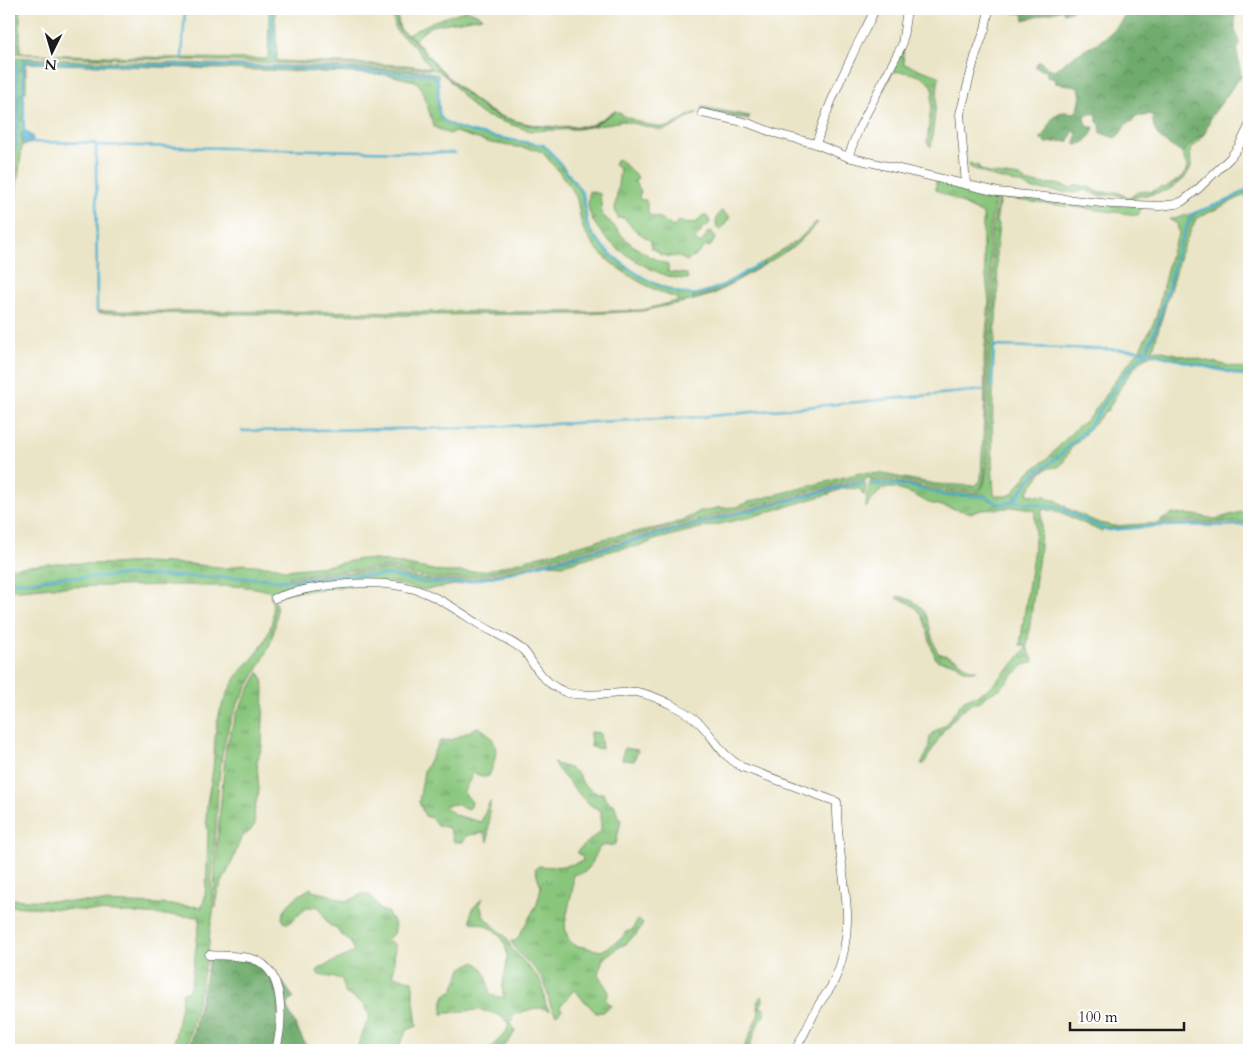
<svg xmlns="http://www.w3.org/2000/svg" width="1258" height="1059" font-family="Cardo,serif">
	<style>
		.grass { fill: url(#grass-tufts); stroke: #52714c }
		.forest { fill: url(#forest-crowns); stroke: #456444 }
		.water { fill: url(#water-waves); stroke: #366676 }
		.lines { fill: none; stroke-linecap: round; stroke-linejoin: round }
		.stream { stroke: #51b1cf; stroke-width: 2.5 }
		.street-casing { stroke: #3b3a36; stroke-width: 9 }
		.street { stroke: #fff; stroke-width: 8 }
	</style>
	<defs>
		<pattern id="grass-tufts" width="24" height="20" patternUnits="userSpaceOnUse" patternTransform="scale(1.25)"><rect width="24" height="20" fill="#89c67c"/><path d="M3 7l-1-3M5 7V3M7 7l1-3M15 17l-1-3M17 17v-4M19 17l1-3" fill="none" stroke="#6fa065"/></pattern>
		<pattern id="forest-crowns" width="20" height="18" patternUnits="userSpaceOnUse" patternTransform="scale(1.25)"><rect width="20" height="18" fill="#6eab6c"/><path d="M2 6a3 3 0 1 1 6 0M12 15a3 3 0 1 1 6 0" fill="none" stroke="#5a8a58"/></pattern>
		<pattern id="water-waves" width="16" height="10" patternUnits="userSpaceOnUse" patternTransform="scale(1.25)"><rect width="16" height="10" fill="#51b1cf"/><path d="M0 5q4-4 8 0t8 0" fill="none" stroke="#428fa7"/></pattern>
	</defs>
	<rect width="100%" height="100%" fill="#fff"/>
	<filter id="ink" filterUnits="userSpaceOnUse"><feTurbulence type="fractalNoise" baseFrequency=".02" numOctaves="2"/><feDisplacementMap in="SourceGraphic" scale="10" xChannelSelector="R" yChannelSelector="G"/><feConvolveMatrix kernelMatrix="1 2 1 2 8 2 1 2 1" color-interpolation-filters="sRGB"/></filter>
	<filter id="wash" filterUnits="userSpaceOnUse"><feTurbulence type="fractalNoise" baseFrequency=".0096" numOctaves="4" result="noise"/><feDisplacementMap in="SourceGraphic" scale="20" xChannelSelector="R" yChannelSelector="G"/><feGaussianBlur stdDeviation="1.12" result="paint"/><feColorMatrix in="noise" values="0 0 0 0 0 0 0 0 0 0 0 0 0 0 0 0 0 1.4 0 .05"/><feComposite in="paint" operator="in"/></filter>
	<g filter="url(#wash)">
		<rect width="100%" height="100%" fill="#ebe5c7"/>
		<g class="grass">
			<path d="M13,9H20V51L29,54L181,58V60L90,58L13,53Z"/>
			<path d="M269,9H272L271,50L273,59L272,16L273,9H275L277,61L405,65L431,68L412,44L396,31L391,9H396L400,30L407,35L434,21L467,10L483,17L431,26L415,39L410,37L459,88L486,110L496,115L528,125L547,127H579L589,126L616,111C626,118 659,131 671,126C680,122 689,113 698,112L673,127L661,130L623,121L579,129L530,131L483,115L476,110L447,78L437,70L404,67L182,60L183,58L268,59Z"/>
			<path d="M903,47L904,64L939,76L931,147L927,143L933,89C929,75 906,71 893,72L852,151L860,130Z"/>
			<path d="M9,56L11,57L14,126L9,179V142L10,138L9,131Z"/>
			<path d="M14,57L90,61L404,69L425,71L438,75V81C434,73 426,73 418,72L272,67L91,64L23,60L24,132L16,193L9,289V209L19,119L16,59L18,119L9,200L15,126L13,59Z"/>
			<path d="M24,62L91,65L272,68L430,75L436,78L438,81C438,90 436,109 440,116C448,134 523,141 543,146L548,149L582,194L589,229L608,252L626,268L642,277L672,290L693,295L694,300L642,311L587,314L404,315L99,313L98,311L586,312L642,310L681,300C648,289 600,264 584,230C579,220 580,208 576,197C571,185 552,164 544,154L537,150L491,143L455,132L449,134L434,127L422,89L416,81L389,75L354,73L26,63V92H25Z"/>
			<path d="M1205,133L1190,151L1191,167L1184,179L1168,190L1149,195H1142L1131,200L1119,195L1099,196L1085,190L1074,193L1032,189L1019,183L993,177L970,167L969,163L979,166V169L989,173L1021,177L1027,183L1056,184L1071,188L1077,185L1089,187L1098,192H1118L1126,197H1130L1138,192L1146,191L1150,192L1162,187L1165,188L1181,178L1184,175L1187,167L1182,153L1197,138Z"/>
			<path d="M619,159L638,177L635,182L641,191L639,197L641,200H646L649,215L660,218L673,227L678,221L687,224L693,222L696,223L703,215L707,216L710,222L707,226L702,228L701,232L695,239L698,243L702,242L708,232L711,231L716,238L710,247L705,246L697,255L687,261L677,256L670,257L659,254V252L651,248V241L636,231L624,218H618L615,209L620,169L614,165L616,160Z"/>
			<path d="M936,180L994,194L996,197L989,231L992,300L987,354L986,460L984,480L981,488L976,491L942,488L892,479L860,478L487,574L461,578H435L414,575L388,567L289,576V578L388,569L413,577L435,580H461L488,576L860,480H866L865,483H852L501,575L462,583L421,581L388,574L333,576L284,580L261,578L125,575L102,577L58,576L25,582L9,581V568L58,563L110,564L145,562L190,564L228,568L243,564L278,567L285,570L325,566L361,559L387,561L443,572H468L489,570C531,559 573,546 616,536C642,530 678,527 700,511H707L716,508L736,507L752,501L860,473L883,474L936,484L975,486L981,480L985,394L984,357L989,302L983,251V214L936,190Z"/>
			<path d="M1249,188V193L1196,219L1181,252L1153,349L1249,370V376L1167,357L1148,350L1161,319L1177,254L1191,219L1197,212L1230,200Z"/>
			<path d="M589,191L600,194L602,215C611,221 617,230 624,238C637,250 652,258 668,265V272L687,274L688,279C681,279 674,278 668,276C641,267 596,240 589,210C587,205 589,197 589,191Z"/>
			<path d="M999,195L1143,206L1138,215L1000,198L996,223L999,224L996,251L998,287L992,387H993L992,465L994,494L999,496H1008L1013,493L1027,474L1049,457L1077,427C1092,419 1100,402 1110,388C1119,375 1128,363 1139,351H1145L1123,375L1090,424L1057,457L1029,479L1013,500L1005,504L998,503L984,495L944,494L905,484H872L871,485H905L944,496L984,497L997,504L1005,505L1014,502L1034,503L1014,501L1030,480L1058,458L1091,425L1124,375L1147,352L1155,354C1135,357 1117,393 1108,410L1104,412L1092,427L1071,448L1062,464L1058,467L1048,468L1042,472L1030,488L1027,494L1042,496L1044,495L1051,500H1056L1066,507V508L1099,523L1113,526L1161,523L1249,525L1160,526L1104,529L1102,532L1060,512L1042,509L1040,547L1027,647L1034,662L1024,665L1011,677L1001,688L986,696L978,703H973L960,712L943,731L924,764H921L928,751L930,737L935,731L945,725L964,700L977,695L988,689L1017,660L1027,647L1020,645L1035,541V511L1020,507L981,510L972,513L929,503L912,494L894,488H884L877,494L866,508L867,492L871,480L892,481L942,490L976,493L982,489L985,480L988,460L989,354L994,300L991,231Z"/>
			<path d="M721,211L730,217L721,230L717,228C715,221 717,216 721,211Z"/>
			<path d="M1194,213L1189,219L1178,248L1159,318L1146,350L1140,349L1156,318L1171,252L1179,234L1177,224L1169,219H1174Z"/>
			<path d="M816,222L818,223L796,245L764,265L763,262L798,240Z"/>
			<path d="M852,485H866L864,496L860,489L844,488L829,494L747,518L692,530L654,540L644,545L614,550L563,565L548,564Z"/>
			<path d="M1249,510V523L1160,521L1172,514L1195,515L1215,519Z"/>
			<path d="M388,575L421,583L462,584L422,590L388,582L276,594C248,582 217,588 188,585L53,587L9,591V582H37L58,578L125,576L261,579L284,581L333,577Z"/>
			<path d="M270,595C280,603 276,619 274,631C267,660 246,685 234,712C217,751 218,802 215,843C213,864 209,887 214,908L210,930L208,954L186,1050H173L183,992H188L191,984L200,917L9,906V899C73,903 137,901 202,907C208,894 207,848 208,831C203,812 210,790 213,770C215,748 214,724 223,703C228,691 235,679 242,669C245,665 250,662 253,658C267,641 279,617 270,595Z"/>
			<path d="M898,596C936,605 924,625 938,653L956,659L971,670H977C968,674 962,670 956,663L937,661C923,633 933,609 897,598Z"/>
			<path d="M259,672L263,680L264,689L262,747L257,761L259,792L257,798L254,813L255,824L250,831L241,838L232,862L217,893L216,908L214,898L215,865L226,746L237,712Z"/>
			<path d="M478,727C501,739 498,755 489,776L485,777L473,773C471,781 465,785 464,793L472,802L471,807L469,809L454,804L444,806L455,815L481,822L490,801L488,842L484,833L468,835L463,842H454L449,828L437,825L432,818L425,816L419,802L424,771L440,741L451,740Z"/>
			<path d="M590,732L600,733L602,749L591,747Z"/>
			<path d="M624,748L638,750L634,761L622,760Z"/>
			<path d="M553,763L570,768L579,775L583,784L596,793H603L605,799L615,806L618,817L621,820L616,843L613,845L601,846C591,859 593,875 573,874V887L565,923L566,932L569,941L574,945L601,951C608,948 624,939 626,932L632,930L638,919L643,924L636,935L632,937L626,944L621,946L603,959L598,974L609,992L605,1000L611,1006L603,1012L596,1013L574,990L560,1006L562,1010L556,1015C546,1002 549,988 540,975C531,963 517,955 511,941H516L537,904L541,887L535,869L539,866C554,868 569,866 583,861L582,856L576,852L601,831V811L587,803L559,771Z"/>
			<path d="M311,888L312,891L327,894L342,900L348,901L363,894L370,895L380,910L387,912L394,922L395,928L393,934L387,940L395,945L393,976L413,981V994L417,1026L407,1030L397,1050H357L360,1037L369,1018V1014L361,1002L345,993L342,979L319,975L317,971L320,968L354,952C353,939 341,938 336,928L329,925L319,907C305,904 299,917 288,923H285L282,918C284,904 300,894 311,888Z"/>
			<path d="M483,898L480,904L483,916L507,938L511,948L537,976L542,985L546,1005L550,1011C534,1003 520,1015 503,1018C485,1006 463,1011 442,1014L443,1001L445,995L453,991L461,969L473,962C487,966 488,983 490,995L504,998C501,987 504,979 506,968C511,942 497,925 471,922C468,912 476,904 483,898Z"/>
			<path d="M762,996L763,1000L760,1007L766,1010L764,1016L760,1019L748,1050H743L759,1013L757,1002Z"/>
			<path d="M513,1018L511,1023L515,1031C509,1042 505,1050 491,1050C495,1038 510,1036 508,1022L504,1020Z"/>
		</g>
		<g class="forest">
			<path d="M396,9C398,14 396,24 401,30C405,35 412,36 416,41C436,66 460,91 487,109C499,117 517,122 530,124C549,128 568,126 587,126C597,124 606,115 616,111L593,126L579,127H547L528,125L496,115L486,110L459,88L430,60L414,40L400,30L398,26Z"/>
			<path d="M1014,9L1030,11L1047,9H1076L1064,13L1062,9L1024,20L1023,13H1014Z"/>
			<path d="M1127,9H1235V30L1240,43L1237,51L1241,76L1211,117L1205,133L1197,138L1182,153C1166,142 1152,138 1153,116L1149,114L1145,116H1135L1133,121L1126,124L1120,134L1115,138L1101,133L1100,124L1097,122V114C1091,113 1086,114 1084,120L1089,127H1094C1092,136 1085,145 1075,145L1077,131H1073L1069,141L1045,143L1040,138C1050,131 1048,114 1063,112C1067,112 1071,113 1075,113C1080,107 1083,94 1078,87L1056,83L1054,79L1047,76V72L1035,67L1037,63L1040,61L1048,68L1055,70C1081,47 1114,43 1127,9Z"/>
			<path d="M702,107L750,116L748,120L701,111Z"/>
			<path d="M763,262L764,265L714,294L694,300L693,295L724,285Z"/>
			<path d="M210,957L245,960L259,964L272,978L278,1002L275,1050H189Z"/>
			<path d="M271,971L283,983L294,998L288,1003L287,1008L308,1050H278L281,1026Z"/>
		</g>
		<path class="water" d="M25,131L32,136L33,143L23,145L21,134Z"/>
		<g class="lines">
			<g class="stream">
				<path d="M16,9V51"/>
				<path d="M272,9L273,59"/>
				<path d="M182,59L185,9"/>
				<path d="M27,132L24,131L23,61L91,64L272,67L430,75L436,78L438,81C439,90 437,108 440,116C449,133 523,141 543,145L548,149C557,160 578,184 583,195C587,206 584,219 589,229C604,256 665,299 698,294C720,290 740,274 760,264"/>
				<path d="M33,140V142L94,143L96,145L97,311"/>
				<path d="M96,145L455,153"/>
				<path d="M9,203L18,119L16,59"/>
				<path d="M992,387L994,346L1137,350L1249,377"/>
				<path d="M242,431L465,428L700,417L983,390"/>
				<path d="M872,484L905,485L944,495L984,496L998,503L1005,504L1014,501L1036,472L1058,457L1090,425L1124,375L1146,351L1160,318L1178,249L1190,219L1194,213L1229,200L1249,188"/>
				<path d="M1014,501L1060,508L1104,529L1109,530L1160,526L1249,525"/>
				<path d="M9,582H25L58,577H102L125,575L261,578L284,581L333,576L388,575L421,582L462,583L501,575L852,484H864"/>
			</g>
		</g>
	</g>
	<g filter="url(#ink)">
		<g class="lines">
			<g class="street-casing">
				<g id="street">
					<path d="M702,113L748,123L774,133L816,144L848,157L998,192L1111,204L1160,206L1176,204L1183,201L1198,189L1230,158L1239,146L1249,126"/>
					<path d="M816,144C825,114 837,86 851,58C858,41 868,26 875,9"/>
					<path d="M848,157L859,128L902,45L907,9"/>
					<path d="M966,184L960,114L975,57L985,29L989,9"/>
					<path d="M275,598C312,584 376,578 414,589C437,596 457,610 477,623C492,632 509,639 523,650C529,656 531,662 536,668C543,678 554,688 565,692C576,697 610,694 622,693C627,693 632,691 637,692C657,696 693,713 706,730C720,747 722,755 742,767L837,802C836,839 845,875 847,912C848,937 843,965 831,987C827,993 822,999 818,1006C810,1021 804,1036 795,1050"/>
					<path d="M209,955C223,956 239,955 253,959C286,970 283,1023 276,1050"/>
				</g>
			</g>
			<use href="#street" class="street"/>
		</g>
	</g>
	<rect width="1258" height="1059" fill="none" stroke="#fff" stroke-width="30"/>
	<g transform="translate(52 52) rotate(185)" stroke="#ffffff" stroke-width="4" paint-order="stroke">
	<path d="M0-4L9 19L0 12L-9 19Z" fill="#1c1c1c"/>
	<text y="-8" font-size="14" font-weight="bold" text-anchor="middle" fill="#1c1c1c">N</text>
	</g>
	<path d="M1070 1022v8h114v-8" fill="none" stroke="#1c1c1c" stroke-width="2.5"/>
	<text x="1078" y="1022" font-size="15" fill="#1c1c1c" stroke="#ffffff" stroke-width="4" paint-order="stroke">100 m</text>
</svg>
